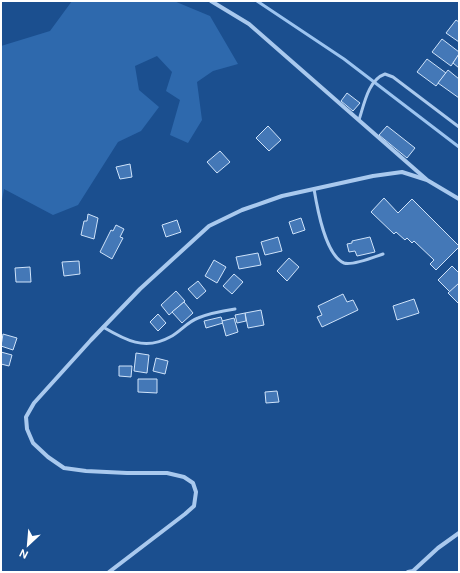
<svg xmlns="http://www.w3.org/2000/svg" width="460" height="573" font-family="'DM Sans',sans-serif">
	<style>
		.green { fill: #2e69ad }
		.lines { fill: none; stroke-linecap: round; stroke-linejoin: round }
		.stream { stroke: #9cc4f0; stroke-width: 3 }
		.building { fill: #4478b7; stroke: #cfe3fa }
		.lane { stroke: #a9c9ee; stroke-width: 3 }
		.street { stroke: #a9c9ee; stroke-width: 4 }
	</style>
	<rect width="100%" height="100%" fill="#1b4f8f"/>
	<path class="green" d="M72,1H174L210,16L238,64L213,71L197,82L202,120L188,143L170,135L180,100L166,91L172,72L157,56L135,66L139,90L159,107L141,131L118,142L78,205L53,215L4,189L1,206V46L50,31Z"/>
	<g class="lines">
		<path class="stream" d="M257,1L344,59L459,147"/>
	</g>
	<g class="building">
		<path d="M456,20L459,22V42L446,33Z"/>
		<path d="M442,39L459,52V54L451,66L432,52Z"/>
		<path d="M459,54V68L453,63Z"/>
		<path d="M427,59L446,73L436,86L417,72Z"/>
		<path d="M448,70L459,79V98L438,83Z"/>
		<path d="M347,93L360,103L353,111L341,101Z"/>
		<path d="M268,126L281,140L269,151L256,138Z"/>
		<path d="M387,126L415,148L407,158L379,135Z"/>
		<path d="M220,151L230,162L217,173L207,162Z"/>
		<path d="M130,164L132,177L120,179L116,167Z"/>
		<path d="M384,198L398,213L412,199L459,246V247L436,270L430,264L434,260L414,241L412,243L407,238L405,240L396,232L394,234L371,212Z"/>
		<path d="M88,214L98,218L94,239L81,235L84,221H87Z"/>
		<path d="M301,218L305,230L293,234L289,222Z"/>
		<path d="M177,220L181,232L166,237L162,225Z"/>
		<path d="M116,225L124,229L120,237L123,238L112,259L100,252L111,230L113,231Z"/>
		<path d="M278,237L282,251L265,255L261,242Z"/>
		<path d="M370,237L375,252L357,256L355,251L349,252L347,244L352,243V241Z"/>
		<path d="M258,253L261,265L239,269L236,257Z"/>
		<path d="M289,258L299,267L287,281L277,271Z"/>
		<path d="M214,260L226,267L217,283L205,276Z"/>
		<path d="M79,261L80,274L64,276L62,262Z"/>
		<path d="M452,266L459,273V283L450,292L438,280Z"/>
		<path d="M30,267L31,282H16L15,268Z"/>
		<path d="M234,274L243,282L232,294L223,286Z"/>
		<path d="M198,281L206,291L197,299L188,289Z"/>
		<path d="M459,283V304L448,293Z"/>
		<path d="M176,291L185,301L169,315L161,305Z"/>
		<path d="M343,294L347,302L353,300L358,310L322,327L317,317L322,315L318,306Z"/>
		<path d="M414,299L419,313L397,320L393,306Z"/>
		<path d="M184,302L193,313L182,323L172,312Z"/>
		<path d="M261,310L264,325L248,328L245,313Z"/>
		<path d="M245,313L246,321L237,323L235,315Z"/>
		<path d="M158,314L166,323L158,331L150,322Z"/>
		<path d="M221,317L223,323L206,328L204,321Z"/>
		<path d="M234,318L238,332L226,336L222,321Z"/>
		<path d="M3,334L17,338L13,350L1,346Z"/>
		<path d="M1,352L12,355L9,366L1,364Z"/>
		<path d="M136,353L149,355L147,373L134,371Z"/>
		<path d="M156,358L168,361L165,374L153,371Z"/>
		<path d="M119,366H132L131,377L119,376Z"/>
		<path d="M138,379H157V393L138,392Z"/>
		<path d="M277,391L279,402L266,403L265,392Z"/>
	</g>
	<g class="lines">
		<g class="lane">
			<path d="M359,120C364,105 368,80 385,74L393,77L459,127"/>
			<path d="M314,189C317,207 325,255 344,263C352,266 374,257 383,254"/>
			<path d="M103,327C125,340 145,351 170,337C180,332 187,322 198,318C210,313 222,311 235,309"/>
		</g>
		<g class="street">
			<path d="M211,1L249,24L426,179"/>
			<path d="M109,572L185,514L194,506L196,492L193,483L184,477L167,473H127L86,471L64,468L48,457L33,443L27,429L26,417L34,403L91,340L140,289L209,226L242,210L282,196L373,176L402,172L427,180L459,199"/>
			<path d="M408,572L413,571L438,548L459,533"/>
		</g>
	</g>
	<rect width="460" height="573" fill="none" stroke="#ffffff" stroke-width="4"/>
	<g transform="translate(28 545) rotate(206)" stroke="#1b4f8f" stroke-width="3" paint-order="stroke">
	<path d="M0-3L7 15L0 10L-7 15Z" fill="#ffffff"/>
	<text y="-6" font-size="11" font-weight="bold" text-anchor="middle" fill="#ffffff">N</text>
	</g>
</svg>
